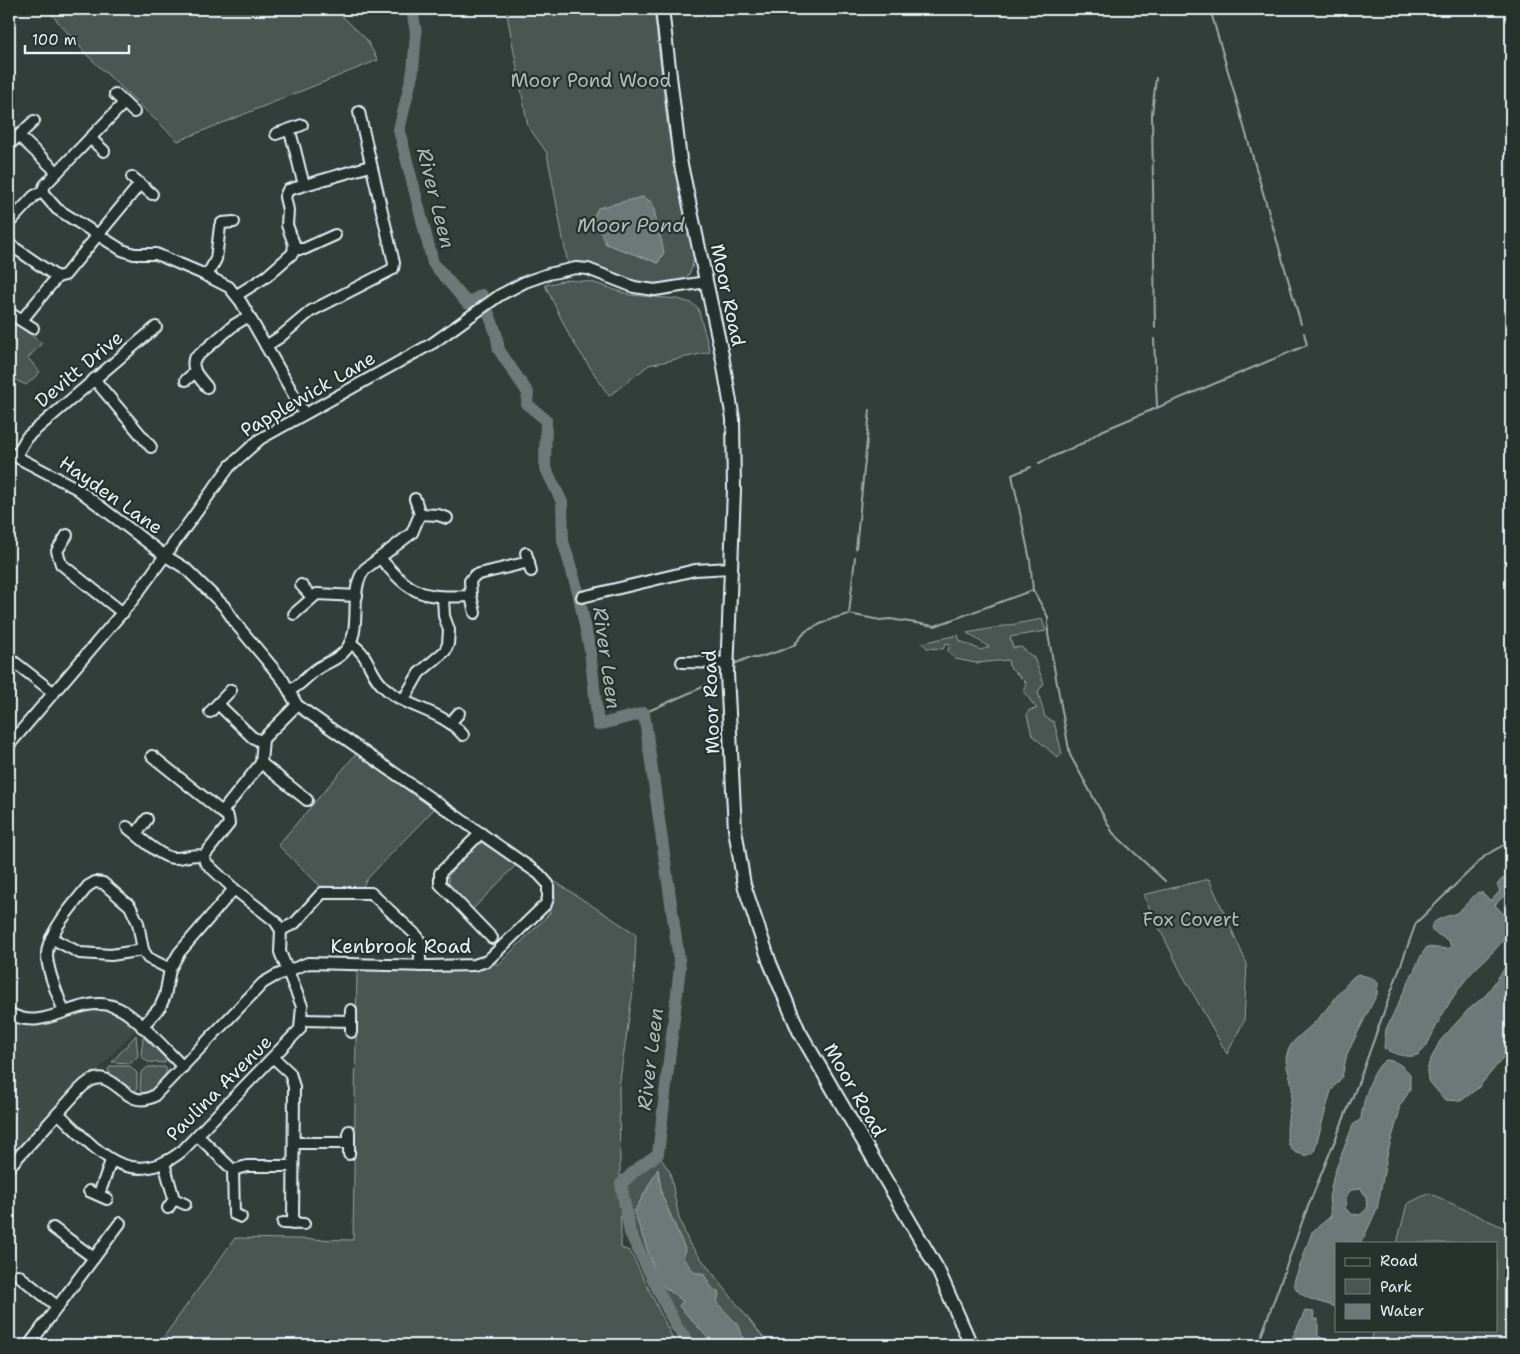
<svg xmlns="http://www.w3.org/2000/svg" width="1520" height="1354" font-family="'Shantell Sans',sans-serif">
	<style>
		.built { fill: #3f4b46 }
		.green { fill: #495651; stroke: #98a4a4; fill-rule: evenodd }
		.water { fill: #6d7978; stroke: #9ea9ab; fill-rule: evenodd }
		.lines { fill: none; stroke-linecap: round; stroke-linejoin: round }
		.stream { stroke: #9ea9ab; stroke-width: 2 }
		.river { stroke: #6d7978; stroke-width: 12 }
		.minor-casing { stroke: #e8f1f8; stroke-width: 14 }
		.major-casing { stroke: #e8f1f8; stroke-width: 16 }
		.minor { stroke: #26332d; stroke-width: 10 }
		.major { stroke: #26332d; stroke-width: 12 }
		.labels { text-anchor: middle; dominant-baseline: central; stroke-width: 4.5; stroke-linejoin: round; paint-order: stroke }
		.park-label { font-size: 19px; fill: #b0bbbe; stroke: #26332d }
		.street-label { font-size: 19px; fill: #e8f1f8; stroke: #26332d }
		.water-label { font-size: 20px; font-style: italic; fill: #b1bbbe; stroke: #26332d }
	</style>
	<rect width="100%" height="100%" fill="#323e39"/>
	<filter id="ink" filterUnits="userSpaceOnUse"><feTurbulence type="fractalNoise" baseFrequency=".02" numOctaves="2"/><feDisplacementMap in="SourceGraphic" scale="10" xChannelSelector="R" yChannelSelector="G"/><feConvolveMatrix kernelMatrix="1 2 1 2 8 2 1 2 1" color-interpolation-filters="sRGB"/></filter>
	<g filter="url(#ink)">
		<path class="built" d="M105,1009L124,1017L136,1029L98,1070L89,1073L58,1103L9,1159V1018L17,1023L37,1025L77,1012Z"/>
		<g class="green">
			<path d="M47,9H338L340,14L366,39L378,60L178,141L87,55Z"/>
			<path d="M506,9H654L668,130L694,255L692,268L685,281C652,295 629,277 599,267C589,264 578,265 568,265L547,153L528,126ZM593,218L658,263L635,253Z"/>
			<path d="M567,280L592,282L630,295L678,299L691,303L698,308L710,352L649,365L609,396L570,337L545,285Z"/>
			<path d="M9,319L42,343L28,358L40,372L26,385L9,377Z"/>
			<path d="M1042,619L1046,631L1010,637L1013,648L1021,647L1034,658L1044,683L1038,692L1045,717L1054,722L1062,753L1058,758L1032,735L1027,715L1029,710L1037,709L1024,692L1026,683L1009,666L1008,660L976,663L955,659L948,651L950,644L946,643L943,649L927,648L922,643L958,635L960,641L981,650L989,647L967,633Z"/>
			<path d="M356,754L434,809L367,879L362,888L320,886L278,845Z"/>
			<path d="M481,842L516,865L471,911L449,886L448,876L461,861V858L474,845Z"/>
			<path d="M1209,879L1247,964L1244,1021L1227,1054L1182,974L1143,895Z"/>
			<path d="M554,881L636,934L634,983L619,1087L621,1248L630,1251L676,1345H158L235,1238L353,1240L357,969C387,970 473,977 495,963L498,965L550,913L549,910L555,898Z"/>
			<path d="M136,1035L138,1056L131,1063L112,1062Z"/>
			<path d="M143,1037L165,1058V1063L148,1062L141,1056Z"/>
			<path d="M111,1066H130L137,1073V1089L134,1092L109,1072L108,1069Z"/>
			<path d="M148,1067H165L167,1070C164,1079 153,1091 143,1093L140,1090L141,1073Z"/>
			<path d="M658,1154L670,1172L679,1218L689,1243L769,1345H691L676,1326L630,1233L621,1184L637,1169Z"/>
			<path d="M1429,1193L1511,1231V1345H1370L1374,1330H1496V1243H1397L1407,1204Z"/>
		</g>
		<g class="water">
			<path d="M642,197L652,202L664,252L658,263L606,244L593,218L598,208Z"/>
			<path d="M1511,876V897L1508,892L1495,905L1511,922C1511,940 1479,963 1467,978C1451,998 1440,1018 1429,1041C1426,1046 1422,1053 1417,1055C1408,1059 1390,1053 1384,1048L1386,1029L1422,954L1427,947L1448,949L1451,947L1449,941L1432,931C1428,918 1450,917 1458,912C1465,906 1471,899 1478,892L1483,893L1491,901L1500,891L1497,885L1502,879Z"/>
			<path d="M1511,959V1048L1478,1088L1461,1101L1445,1100L1428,1080L1427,1071L1429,1063L1440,1041L1468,1010L1486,995Z"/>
			<path d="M1358,974L1372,978L1378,983L1377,994L1347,1054L1342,1077L1331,1091L1314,1152C1309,1156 1305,1156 1300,1154C1276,1149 1293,1105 1292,1088C1292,1075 1282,1065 1288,1051C1292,1039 1308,1030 1316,1021C1329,1007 1340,991 1353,977Z"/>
			<path d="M1386,1060C1397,1061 1403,1066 1410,1074V1090L1399,1107V1114L1388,1151L1377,1209L1363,1239L1360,1243H1336V1307C1323,1302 1295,1299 1294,1282L1312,1232L1331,1216L1329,1198L1334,1174L1353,1125L1361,1119C1362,1105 1372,1067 1386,1060ZM1361,1189L1366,1197L1367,1209L1360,1215L1351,1214L1345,1208L1347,1195L1351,1190Z"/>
			<path d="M658,1169L662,1195L685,1249L683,1258L695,1273H703L712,1288L719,1293L717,1303L739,1326L743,1339L739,1342L741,1345H714L679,1306L683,1301L659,1283L634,1212Z"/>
			<path d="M1305,1311L1314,1312L1313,1319H1318V1336C1327,1342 1336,1338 1345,1343V1345H1289Z"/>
		</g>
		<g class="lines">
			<g class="stream">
				<path d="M1210,9L1301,324"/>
				<path d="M1155,328L1152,114L1156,78"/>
				<path d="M1154,339L1157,406"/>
				<path d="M1039,463L1085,442L1099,432L1307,345L1304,333"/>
				<path d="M1031,467L1012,475L1030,560L1033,590L1048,617V634L1070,755L1113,833L1165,881"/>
				<path d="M856,549L870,410"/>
				<path d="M849,614L855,557"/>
				<path d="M734,664L748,658H757L783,650L794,645L806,631L831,619L849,614L880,620L890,619L935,626L1033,590"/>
				<path d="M644,713L705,686L719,670"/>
				<path d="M1258,1345L1305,1214L1359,1081L1416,923L1486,855L1511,841"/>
			</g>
			<path class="river" d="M412,9L416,33L413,71L399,130L433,263L467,303L482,295L496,333L499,350L528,393L527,404L546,420L545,467L562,502L563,541L578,592L590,650L598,725L644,713L680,967L658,1154L637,1169L621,1184L630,1233L676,1326L691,1345"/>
			<g class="minor-casing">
				<g id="minor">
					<path d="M115,94L134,112"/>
					<path d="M289,130C296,148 298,166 304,184"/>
					<path d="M276,134L302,125"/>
					<path d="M19,136L57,172"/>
					<path d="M90,138L104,151"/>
					<path d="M9,145L34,121"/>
					<path d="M132,177L152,194"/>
					<path d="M42,192L57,209L122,250L134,254H156L201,273L229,287L241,302L304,413"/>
					<path d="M9,223L34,196L42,192L45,185L124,103"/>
					<path d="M9,244L57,277L65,275L140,184"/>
					<path d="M295,249H304L335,235"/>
					<path d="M207,276L216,259L220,226L222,223L234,222"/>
					<path d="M237,295L267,276L293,253L294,244L287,225L288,210L285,197L288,190L370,166"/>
					<path d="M11,314L33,328"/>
					<path d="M22,320L57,277"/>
					<path d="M266,346L280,337L311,311L393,269L394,263L359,112"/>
					<path d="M94,379L151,447"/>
					<path d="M186,380L195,372"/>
					<path d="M207,387C200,378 191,371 194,359L234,325L249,316"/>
					<path d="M9,453L76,488L164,555L185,568L224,606L237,625L283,680L297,705L539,874L548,884V898L546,904L487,961L474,965L429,966L308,963L275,976L263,983L154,1096C121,1114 113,1054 79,1090L9,1167"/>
					<path d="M16,456L27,437L156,327"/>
					<path d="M420,514L438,515L447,518"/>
					<path d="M67,535L57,551L61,564L123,613"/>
					<path d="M526,553L531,571"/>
					<path d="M380,558C413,596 422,598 471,596L470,581L475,575L529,562"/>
					<path d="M301,585L312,597"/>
					<path d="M471,596L475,613"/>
					<path d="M582,597L695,570L731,568"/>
					<path d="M294,614L317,594L357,596"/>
					<path d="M350,643C371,655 368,674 385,688C408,709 442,710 463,735"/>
					<path d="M9,658L54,693"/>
					<path d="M682,662L728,663"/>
					<path d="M290,690C302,685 309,673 320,667C328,662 336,660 343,653C366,631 346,592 365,569L412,533L420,514L415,499"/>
					<path d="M404,699L419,673L445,651L448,644L449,630L444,616L443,597"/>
					<path d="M218,704L252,737L262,742"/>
					<path d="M210,712L231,690"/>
					<path d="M451,722L459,713"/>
					<path d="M9,745L132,601L230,466L260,439L433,343L500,295L525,282L548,274L576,268L588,269L634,287L655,290L706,282"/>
					<path d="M152,756L222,812"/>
					<path d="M261,763L307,800"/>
					<path d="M127,827C137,835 160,857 173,858C184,859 191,853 204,856"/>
					<path d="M481,833L440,873V884L492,938"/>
					<path d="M136,834L147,819"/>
					<path d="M281,930L295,923L322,893H371L417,936L420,942V966"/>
					<path d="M51,938L80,953L111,955L143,950"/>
					<path d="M64,1012C58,995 48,974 47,956C46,934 75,903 88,886L95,882L103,883L130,906L138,923L143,950L148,958L170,969"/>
					<path d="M9,1013C47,1036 81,989 120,1009C137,1017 168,1052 183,1067"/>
					<path d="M302,1020L351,1021"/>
					<path d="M142,1027L160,1007L165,996L170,969L179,953L234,889"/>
					<path d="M351,1032V1010"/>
					<path d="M274,1058L290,1073L294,1087L293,1224"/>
					<path d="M58,1113C95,1148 129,1193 182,1151L300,1029L302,1006L280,952L281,930L275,921L234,889L205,862L204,856L229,824L228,817L222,812L261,763L263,739L297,705"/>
					<path d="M198,1136L233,1170L234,1214L241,1217"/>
					<path d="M294,1143H349"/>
					<path d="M349,1154V1131"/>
					<path d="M164,1163L174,1199L168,1208"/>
					<path d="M233,1170L247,1166H293"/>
					<path d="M89,1191L107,1199"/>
					<path d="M99,1194L111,1161"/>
					<path d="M174,1199L185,1204"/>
					<path d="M283,1223L304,1224"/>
					<path d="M53,1228L94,1258"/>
					<path d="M18,1275L58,1307"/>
					<path d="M29,1345L120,1223"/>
				</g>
			</g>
			<g class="major-casing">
				<path id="major" d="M662,9L680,160L722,355L733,419L734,490L727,674L735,829L744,885L770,963L799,1031L938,1270L971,1345"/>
			</g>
			<use href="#minor" class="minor"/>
			<use href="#major" class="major"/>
		</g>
	</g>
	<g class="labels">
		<g class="park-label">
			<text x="591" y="80">Moor Pond Wood</text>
			<text x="1191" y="919">Fox Covert</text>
		</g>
		<g class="street-label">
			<text transform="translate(728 295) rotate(78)">Moor Road</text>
			<text transform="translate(79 369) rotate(-40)">Devitt Drive</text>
			<text transform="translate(308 394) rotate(-30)">Papplewick Lane</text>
			<text transform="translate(111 495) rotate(35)">Hayden Lane</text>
			<text transform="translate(711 702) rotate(-92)">Moor Road</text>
			<text x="401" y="946">Kenbrook Road</text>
			<text transform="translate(219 1088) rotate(-45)">Paulina Avenue</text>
			<text transform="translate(855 1090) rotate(60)">Moor Road</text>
		</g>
		<g class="water-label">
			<text transform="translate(436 198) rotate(76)">River Leen</text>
			<text x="631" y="225">Moor Pond</text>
			<text transform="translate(607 658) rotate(82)">River Leen</text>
			<text transform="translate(650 1059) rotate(-83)">River Leen</text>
		</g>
	</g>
	<rect width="1520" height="1354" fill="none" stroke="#26332d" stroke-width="30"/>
	<rect x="15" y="15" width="1490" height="1324" fill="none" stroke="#e8f1f8" stroke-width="2" filter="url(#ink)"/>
	<rect x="1335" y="1242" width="162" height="90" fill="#26332d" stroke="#747f7e"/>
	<rect x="1345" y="1258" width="25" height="8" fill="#26332d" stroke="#747f7e"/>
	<text x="1380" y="1266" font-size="15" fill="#e8f1f8">Road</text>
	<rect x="1345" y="1279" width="25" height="15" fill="#495651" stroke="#747f7e"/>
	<text x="1380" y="1292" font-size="15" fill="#e8f1f8">Park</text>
	<rect x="1345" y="1304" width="25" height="15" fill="#6d7978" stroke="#747f7e"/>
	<text x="1380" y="1316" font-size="15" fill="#e8f1f8">Water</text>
	<path d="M25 45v8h104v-8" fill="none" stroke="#e8f1f8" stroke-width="2.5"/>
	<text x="32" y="45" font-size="15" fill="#e8f1f8" stroke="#26332d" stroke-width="4" paint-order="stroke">100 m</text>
</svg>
